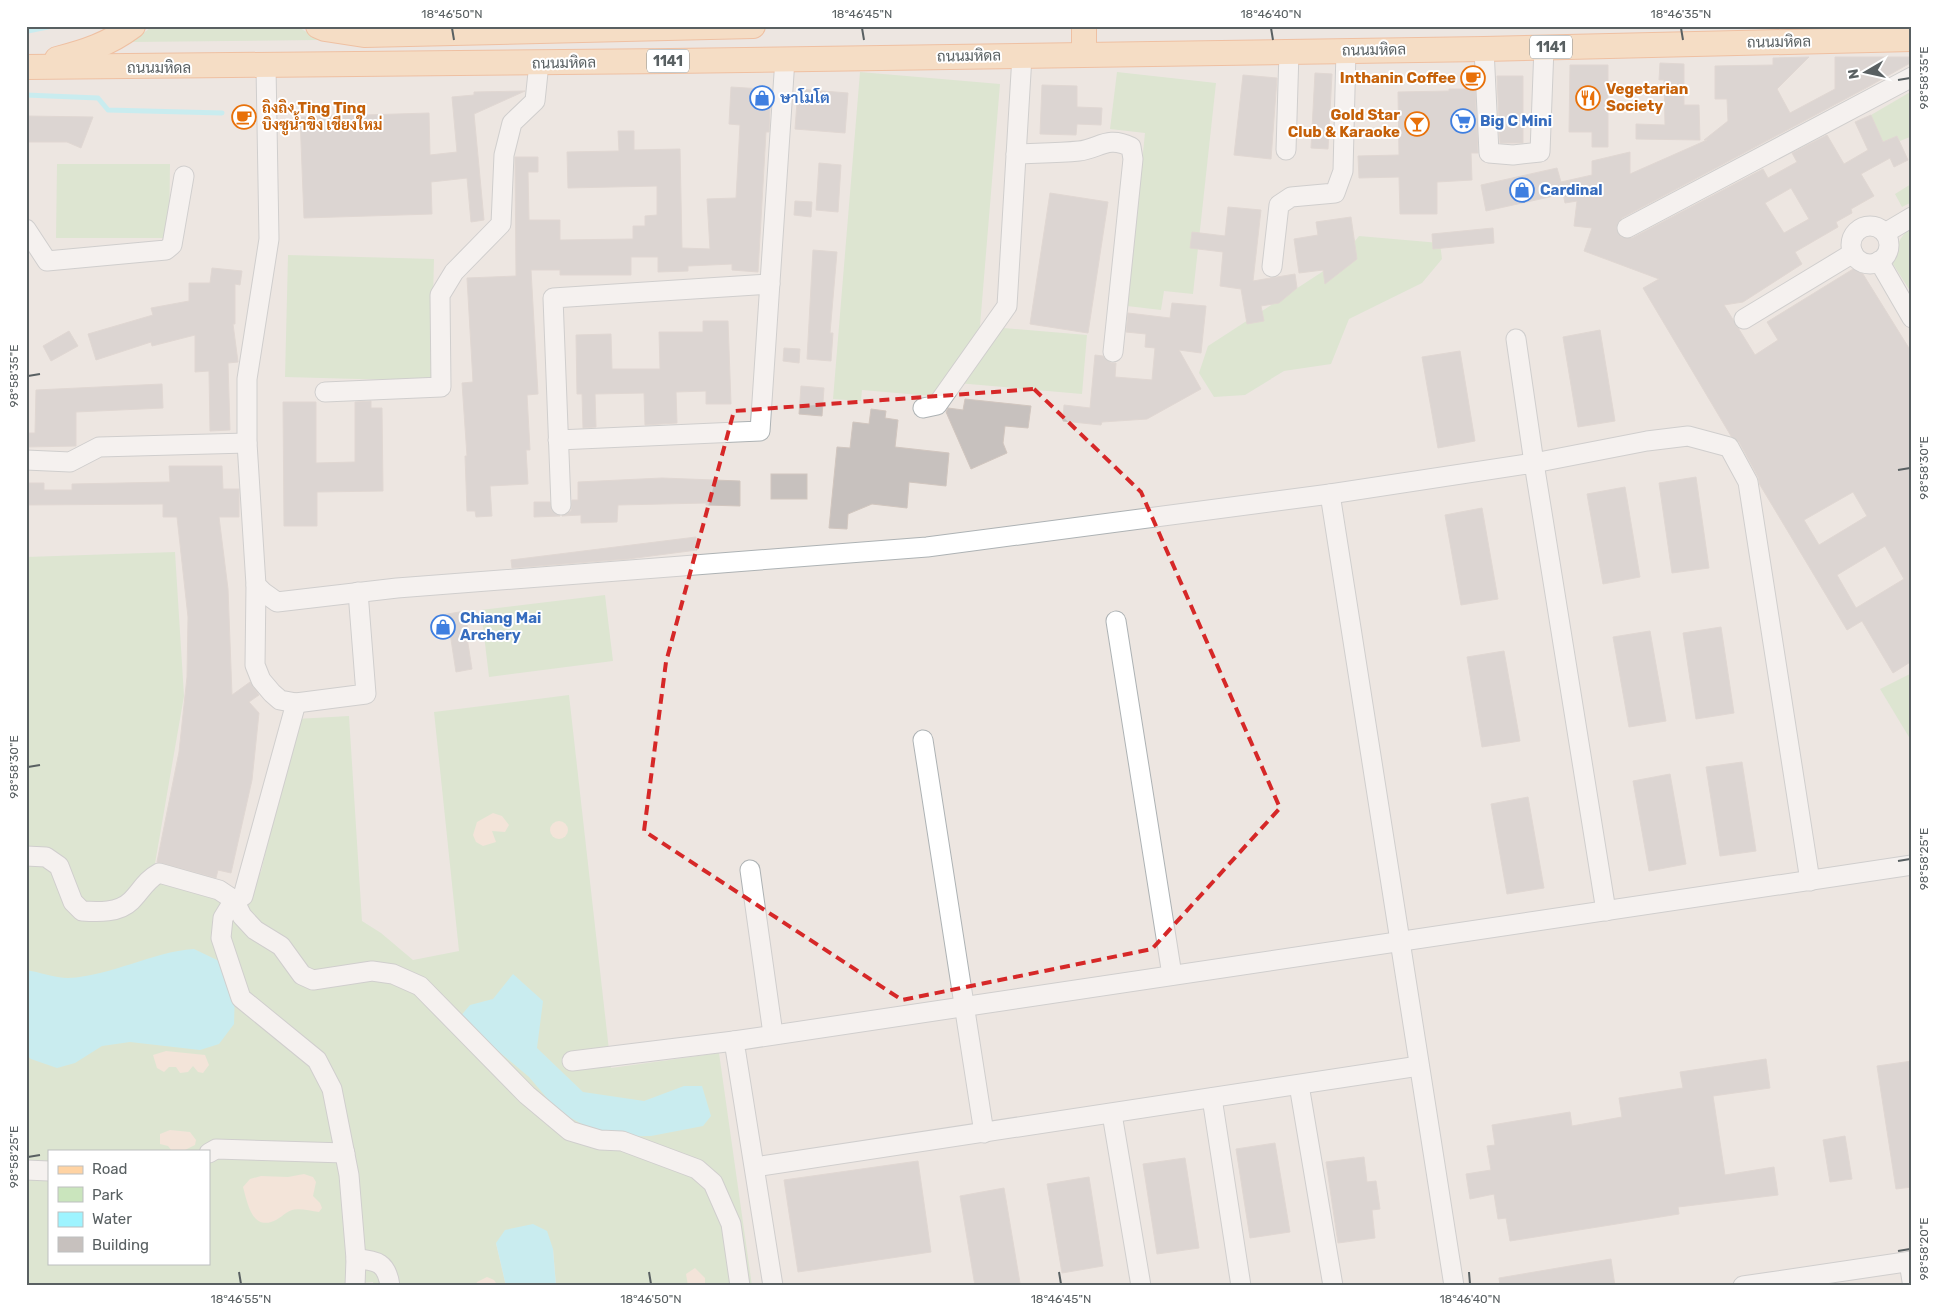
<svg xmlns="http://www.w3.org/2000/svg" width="1938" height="1312" font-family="Rubik,Sarabun,sans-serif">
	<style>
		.green { fill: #cae5bd; fill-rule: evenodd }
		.sand { fill: #fae2cf }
		.water { fill: #9ef4ff }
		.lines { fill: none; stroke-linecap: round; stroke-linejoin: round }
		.stream { stroke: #9ef4ff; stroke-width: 5 }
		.building { fill: #c7c1be; stroke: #d1c6bf; fill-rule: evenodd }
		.minor-casing { stroke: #adb2b4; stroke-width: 21 }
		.major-casing { stroke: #f19355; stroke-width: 26 }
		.minor { stroke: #fff; stroke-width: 19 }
		.major { stroke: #ffd3a3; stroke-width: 24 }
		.marked { fill: none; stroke: #d62828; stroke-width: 4; stroke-dasharray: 10 6; stroke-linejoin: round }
		.ticks { fill: none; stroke: #596062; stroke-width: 2 }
		.labels { text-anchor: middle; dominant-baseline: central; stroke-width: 4; stroke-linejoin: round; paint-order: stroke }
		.shield { fill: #fff; stroke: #8b9091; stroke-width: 1 }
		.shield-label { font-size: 14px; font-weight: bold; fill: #596062 }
		.street-label { font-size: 15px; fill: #596062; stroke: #fff }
		.food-label { font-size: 15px; font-weight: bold; fill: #c56008; stroke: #fff; text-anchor: end }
		.shop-label { font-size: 15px; font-weight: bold; fill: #366cbe; stroke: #fff; text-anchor: start }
		.neatline { fill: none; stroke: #596062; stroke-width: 2 }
		.ticks-label { font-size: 12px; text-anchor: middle; fill: #596062 }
	</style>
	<rect width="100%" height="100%" fill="#ede6e1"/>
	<g class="green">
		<path d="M153,26H296L321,40L131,42Z"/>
		<path d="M860,72L1000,84L980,326L1087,335L1082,394L957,383L955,398L862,390L861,401L833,399Z"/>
		<path d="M1117,72L1216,83L1193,294L1164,291L1161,310L1127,306L1145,133L1110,129Z"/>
		<path d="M1912,91V141L1910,137L1900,141L1897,136L1883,142L1871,115Z"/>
		<path d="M57,164H170L169,238H56Z"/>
		<path d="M1912,177V202L1902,207L1895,194L1911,184L1910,178Z"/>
		<path d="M1912,226V294L1893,264C1892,253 1902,232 1912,226Z"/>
		<path d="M1359,236L1440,243L1442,259L1422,283L1349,319L1331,364L1284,371L1245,395L1214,397L1199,373L1208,346L1339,261Z"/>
		<path d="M288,255L434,259L431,381L285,377Z"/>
		<path d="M175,552L184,696L153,875L224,894L261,872L296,719L349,716L362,921L381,933L413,960L459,951L434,712L569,695L611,1068L719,1053L752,1286H556L553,1249L496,1243L506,1286H374L373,1282L329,1286H26V557ZM49,1151H209V1263H49Z"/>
		<path d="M605,595L613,661L489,677L481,610Z"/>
		<path d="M1912,673V742L1880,689Z"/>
	</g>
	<g class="sand">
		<path d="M493,813L502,816L509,825L505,832L492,831L496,842L483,846L476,842L473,835L477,822Z"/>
		<circle cx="559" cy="830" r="9"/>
		<path d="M166,1051L205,1055L209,1065L203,1073L198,1072L193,1066L188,1072L180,1073L176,1067H169L164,1072L157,1068L153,1055Z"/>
		<path d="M170,1130L190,1132L196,1140L195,1145L183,1151H172L168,1146L160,1144V1134Z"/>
		<path d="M304,1174L313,1177L316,1182L313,1196L320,1203L322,1208L319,1212C311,1211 299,1208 292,1210C284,1213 279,1220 271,1222C251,1228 247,1201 243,1187L250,1179L261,1176L288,1177Z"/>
		<path d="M695,1268L705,1278V1286H688L686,1274Z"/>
		<path d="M487,1277L494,1280L498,1286H475L477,1282Z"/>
	</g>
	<g class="water">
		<path d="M26,26H65L26,34Z"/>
		<path d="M194,949L219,961L235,990L234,1024L219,1044L200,1050L130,1042L102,1046L75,1063L57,1068L31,1059L26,1055V970C39,972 55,978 68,978C112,976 151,952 194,949Z"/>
		<path d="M513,974L543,1001L537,1048L583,1092L644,1101L684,1086H702L711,1116L703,1126L651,1136L606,1137L558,1111L529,1077L459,1018L470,1005L493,999Z"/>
		<path d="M533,1224L547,1231L553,1249L556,1286H506L496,1243L505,1230Z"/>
	</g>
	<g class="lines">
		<path class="stream" d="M26,95L98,98L108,110L222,113"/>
	</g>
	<g class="building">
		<path d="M1809,57L1777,89L1790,113L1835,89V57H1912V62L1866,88L1622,218L1616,228L1621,237L1632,238L1763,169L1768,178L1797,162L1792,153L1827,135L1844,164L1868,150L1855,122L1871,115L1883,142L1897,136L1908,160L1894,167L1890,158L1861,174L1874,196L1851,209L1852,213L1836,222L1838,227L1795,252L1802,264L1743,302L1724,305L1755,355L1778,340L1767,322L1858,266L1912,353V661L1893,673L1862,621L1847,630L1760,485L1758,477L1739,442L1731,436L1643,288L1659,279L1584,251L1592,228L1574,226L1577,201L1565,203L1563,194L1486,211L1481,185L1557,168L1561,182L1592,175V161L1630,152V174L1707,140H1704L1728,121L1727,99H1715V66L1773,65V58ZM1791,188L1809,219L1784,233L1765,203ZM1853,492L1867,516L1819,545L1804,520ZM1885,546L1904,579L1856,608L1837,575Z"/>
		<path d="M1660,63L1684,64V105H1699L1700,140L1636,139V124L1665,125L1664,80H1659Z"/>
		<path d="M1570,65H1608V147H1592V132H1569Z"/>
		<path d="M1315,73L1332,74L1328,149L1311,148Z"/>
		<path d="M1243,75L1277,78L1271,159L1234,155Z"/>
		<path d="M1497,76H1523V143H1500Z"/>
		<path d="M1042,85L1077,86V107L1102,108L1101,125L1077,124L1076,135L1040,134Z"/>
		<path d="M731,87L762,89L770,108L769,132H766L758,272L732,270V264L688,266V271L658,272V257H631V275H560V270H531L538,394L527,395L530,450H526L528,484L490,486L492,516L476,517L475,511H467L465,456H467L462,383L473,382L467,278L516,276L515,157H538V172H528L529,220H560V240L633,239V226H645V216L657,215V186L568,188L567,152L619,151L618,131H634V150L680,149L682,248L710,249L707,199L736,198L740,125L729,124Z"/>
		<path d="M798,89L848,93L845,133L795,129Z"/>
		<path d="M1449,89H1475L1478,153H1471L1472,180L1437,182V214H1400L1399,177L1359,178L1358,156L1399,155L1398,92L1449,91Z"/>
		<path d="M525,91L474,114L484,220L471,222L467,178L431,182L432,214L304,218L300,117L429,113L430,155L457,152L452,97L474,95V92Z"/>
		<path d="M26,116L93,117L81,148L67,142H26Z"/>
		<path d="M819,163L841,165L838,212L816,210Z"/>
		<path d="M1050,193L1108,202L1088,333L1030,324Z"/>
		<path d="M795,201L812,202L811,217L794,215Z"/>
		<path d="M1228,207L1261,210L1253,281L1295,274L1297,288L1279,303L1261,306L1264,321L1247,324L1241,289L1220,286L1223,252L1190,248L1192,232L1225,236Z"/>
		<path d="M1351,217L1357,259L1325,284L1323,270L1299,273L1294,239L1318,235L1316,222Z"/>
		<path d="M1493,228L1494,243L1433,249L1432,234Z"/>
		<path d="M813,250L837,252L830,333H833L831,361L807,359Z"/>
		<path d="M212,268L242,271L240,285L235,284V324H233L238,362L228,363L230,430L210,431L209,371L195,372V335L152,346L151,342L96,360L88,334L153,315L151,308L189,301V283H210Z"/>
		<path d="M1172,303L1206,306L1201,353L1179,350L1201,389L1147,419L1102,422L1101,425L1063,421L1064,405L1090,408L1095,355L1103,356L1111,363H1116L1115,377L1152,380L1155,348L1145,347L1146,334L1126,332L1128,313L1170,318Z"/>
		<path d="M703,321H728L731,404H706V391L676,392L677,423L645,425L644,393L595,394L596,427L583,428L582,394H577L576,335L611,334L612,369H660L659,332H703Z"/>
		<path d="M1600,330L1615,421L1578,427L1563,337Z"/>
		<path d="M69,331L78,346L51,361L43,346Z"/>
		<path d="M784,348L800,349L799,363L783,361Z"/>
		<path d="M1460,351L1475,441L1438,448L1422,357Z"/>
		<path d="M162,384L163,408L76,412V446L26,447V433H35L36,390Z"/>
		<path d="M801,386L824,388L822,416L799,414Z"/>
		<path d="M965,399L1031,406L1028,428L1005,426L1003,443L1007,453L971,469L946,412L948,408L963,410Z"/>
		<path d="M371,401V408H382L383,491L317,492V526H284L283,402H316V463L355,462V402Z"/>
		<path d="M871,409L886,411L885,418L898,420L895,447L949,453L946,486L909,482L907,508L872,504L848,514L847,529L829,528L837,447L850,448L853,422L869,424Z"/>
		<path d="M169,466H222L223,489H239V517H219L228,589L232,695L250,682L259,695L249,702L259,713L252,780L231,873L218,870L216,878L157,862L179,752L187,677L188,617L177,517H163V504L26,505V483H44V490H72V484L170,482Z"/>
		<rect x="771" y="474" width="36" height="25"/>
		<path d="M1696,477L1709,568L1672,573L1659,483Z"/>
		<path d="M662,478L740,481V506L706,505V503L618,505L617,522L581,523V515L562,516L571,511L572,500H578V482Z"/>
		<path d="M1625,487L1640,577L1603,584L1587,494Z"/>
		<path d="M534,502H550L552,511L560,516L534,517Z"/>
		<path d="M1482,508L1498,599L1461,605L1445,515Z"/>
		<path d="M696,537L697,550L628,559L512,568L511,560Z"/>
		<path d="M465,611L468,631H466L472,669L456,672L450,633L439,635L436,616Z"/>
		<path d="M1721,627L1734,713L1696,719L1683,633Z"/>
		<path d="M1650,631L1666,721L1629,727L1613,637Z"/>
		<path d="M1504,651L1520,741L1482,747L1467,657Z"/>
		<path d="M1742,762L1756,851L1720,856L1706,767Z"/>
		<path d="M1670,774L1686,864L1649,871L1633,781Z"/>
		<path d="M1528,797L1544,888L1507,894L1491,804Z"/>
		<path d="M1766,1059L1770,1088L1713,1096L1725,1175L1774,1167L1778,1195L1678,1207L1679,1214L1510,1241L1506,1218L1498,1219L1494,1194L1470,1199L1466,1174L1491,1170L1487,1146L1495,1145L1492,1125L1570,1112L1572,1126L1622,1117L1619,1098L1683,1088L1680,1072Z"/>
		<path d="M1912,1061V1187L1896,1189L1877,1066Z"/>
		<path d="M1845,1136L1852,1179L1830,1182L1823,1140Z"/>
		<path d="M1275,1143L1290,1232L1250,1238L1236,1149Z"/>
		<path d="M1364,1157L1367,1182L1376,1181L1380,1209L1372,1210L1375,1238L1338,1243L1326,1162Z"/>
		<path d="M1185,1158L1199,1248L1157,1254L1143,1164Z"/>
		<path d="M918,1161L931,1252L798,1272L784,1180Z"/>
		<path d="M1089,1177L1103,1266L1062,1273L1047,1184Z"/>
		<path d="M1004,1188L1020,1283L1002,1286H975L960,1196Z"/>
		<path d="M1611,1259L1615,1286H1500L1499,1278Z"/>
	</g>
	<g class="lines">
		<g class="minor-casing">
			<g id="minor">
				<path d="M1484,49L1489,153L1513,155L1540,152L1544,47"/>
				<path d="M266,67L269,239L247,379V443L256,585L263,592L277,602L397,588L927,547L1330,494L1534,463L1647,441L1688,436L1729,447L1748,482L1810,881"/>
				<path d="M1286,150L1289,52"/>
				<path d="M1016,154C1037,153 1058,153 1079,151C1099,149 1107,135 1131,147L1133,159L1113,352"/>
				<circle cx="1870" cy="245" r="19"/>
				<path d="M1627,228L1912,77"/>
				<path d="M26,229L47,261L166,250L172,245L184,176"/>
				<path d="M1885,233L1912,217"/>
				<path d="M1879,261L1912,318"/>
				<path d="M1272,267L1279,205L1291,197L1335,193L1343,171L1346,50"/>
				<path d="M1744,319L1853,253"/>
				<path d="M1516,339L1534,463L1606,911"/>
				<path d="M325,392L441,387L440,295L454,272L501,224L504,155L512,123L535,101L539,63"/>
				<path d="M923,408L937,405L1007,306L1022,56"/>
				<path d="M558,440L760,431L785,59"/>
				<path d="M26,460L70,462L99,447L247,443"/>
				<path d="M1330,494L1454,1286"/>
				<path d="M561,505L553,298L770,284"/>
				<path d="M256,585L255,665L261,680L272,693L280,700L296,703L366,694L358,592"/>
				<path d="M1116,621L1172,975"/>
				<path d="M296,703L243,896L234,900L223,918L221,938L241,998L317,1060L332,1089L349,1175L356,1259L355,1286"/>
				<path d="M923,740L984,1133"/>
				<path d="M26,856L46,857L59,866L73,902L82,911C98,912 119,913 131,901C141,891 146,880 159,873L219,890L234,900L242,916L255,930L281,946L302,975L313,980L372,971L393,974L420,986L527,1095L570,1131L600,1140L622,1141L697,1169L713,1183L731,1224L740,1286"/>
				<path d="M750,870L773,1034"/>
				<path d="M572,1061L734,1041"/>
				<path d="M1299,1085L1333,1286"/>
				<path d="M1212,1098L1241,1286"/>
				<path d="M1112,1114L1141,1286"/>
				<path d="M209,1153L216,1149L345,1153"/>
				<path d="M755,1167L1419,1066"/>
				<path d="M26,1170L49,1171"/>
				<path d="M356,1259C377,1260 387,1263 390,1286"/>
				<path d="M1909,1262L1912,1281"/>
				<path d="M773,1286L734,1041L1912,865"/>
				<path d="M1743,1286L1912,1261"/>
			</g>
		</g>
		<g class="major-casing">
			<g id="major">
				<path d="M318,26L325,29L364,35L753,26"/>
				<path d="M1084,54V26"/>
				<path d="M57,59C85,52 109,44 133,26"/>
				<path d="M26,67L671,61L1484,49L1912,39"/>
			</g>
		</g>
		<use href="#minor" class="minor"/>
		<use href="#major" class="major"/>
	</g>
	<path d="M0 0H1938V1312H0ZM1034,389L1141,492L1280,808L1152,949L902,1000L644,831L666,662L734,411Z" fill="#ede6e1" fill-opacity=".55" fill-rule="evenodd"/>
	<path class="marked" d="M1034,389L1141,492L1280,808L1152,949L902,1000L644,831L666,662L734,411Z"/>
	<path class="ticks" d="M452,28L454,40M862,28L864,40M1271,28L1273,40M1681,28L1683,40M1898,80L1910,78M28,376L40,374M1898,470L1910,468M28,767L40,765M1898,861L1910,859M28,1157L40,1155M1898,1251L1910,1249M239,1272L241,1284M649,1272L651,1284M1059,1272L1061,1284M1469,1272L1470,1284"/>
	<defs>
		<g id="cafe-ring" transform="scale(1.25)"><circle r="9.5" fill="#fff" stroke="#e8710a" stroke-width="1.5"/><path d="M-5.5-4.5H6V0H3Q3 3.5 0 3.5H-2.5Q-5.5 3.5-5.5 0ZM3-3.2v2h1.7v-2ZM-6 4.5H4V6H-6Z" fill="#e8710a"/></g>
		<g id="shop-ring" transform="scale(1.25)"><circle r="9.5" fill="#fff" stroke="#3f7fe0" stroke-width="1.5"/><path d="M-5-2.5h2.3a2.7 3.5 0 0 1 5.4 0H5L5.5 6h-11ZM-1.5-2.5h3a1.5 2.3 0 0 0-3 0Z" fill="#3f7fe0"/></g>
		<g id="restaurant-ring" transform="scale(1.25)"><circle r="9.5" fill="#fff" stroke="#e8710a" stroke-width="1.5"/><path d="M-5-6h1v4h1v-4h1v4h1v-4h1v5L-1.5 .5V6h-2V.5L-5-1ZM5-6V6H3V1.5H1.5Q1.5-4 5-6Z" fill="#e8710a"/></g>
		<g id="supermarket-ring" transform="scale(1.25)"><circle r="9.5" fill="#fff" stroke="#3f7fe0" stroke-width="1.5"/><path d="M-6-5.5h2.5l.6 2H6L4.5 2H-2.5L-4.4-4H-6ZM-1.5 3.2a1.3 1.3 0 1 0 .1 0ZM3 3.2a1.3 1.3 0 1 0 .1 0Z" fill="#3f7fe0"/></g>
		<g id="bar-ring" transform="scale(1.25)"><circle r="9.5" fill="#fff" stroke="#e8710a" stroke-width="1.5"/><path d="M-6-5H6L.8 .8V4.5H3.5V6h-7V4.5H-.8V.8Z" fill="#e8710a"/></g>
	</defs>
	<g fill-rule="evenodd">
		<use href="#cafe-ring" x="1473" y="78"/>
		<use href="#shop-ring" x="762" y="98"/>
		<use href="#restaurant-ring" x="1588" y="98"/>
		<use href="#cafe-ring" x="244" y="117"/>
		<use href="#supermarket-ring" x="1463" y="121"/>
		<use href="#bar-ring" x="1417" y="124"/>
		<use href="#shop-ring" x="1522" y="190"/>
		<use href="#shop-ring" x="443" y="627"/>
	</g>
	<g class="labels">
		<g class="shield">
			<rect x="1530" y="35.5" width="42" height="23" rx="4"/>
			<rect x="647" y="49.5" width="42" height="23" rx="4"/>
		</g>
		<g class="shield-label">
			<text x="1551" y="47">1141</text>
			<text x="668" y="61">1141</text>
		</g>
		<g class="street-label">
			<text transform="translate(1779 42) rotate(-1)">ถนนมหิดล</text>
			<text transform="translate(1374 50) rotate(-1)">ถนนมหิดล</text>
			<text transform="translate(969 56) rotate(-1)">ถนนมหิดล</text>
			<text transform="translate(564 63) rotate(-1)">ถนนมหิดล</text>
			<text x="159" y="68">ถนนมหิดล</text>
		</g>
		<g class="food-label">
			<text x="1456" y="78">Inthanin Coffee</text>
			<text x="1606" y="89" text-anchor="start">Vegetarian<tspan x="1606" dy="17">Society</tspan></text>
			<text x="262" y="108" text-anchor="start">ถิงถิง Ting Ting<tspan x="262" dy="17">บิงซูน้ำขิง เชียงใหม่</tspan></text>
			<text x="1400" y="115">Gold Star<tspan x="1400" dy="17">Club &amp; Karaoke</tspan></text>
		</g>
		<g class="shop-label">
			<text x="780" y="98">ษาโมโต</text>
			<text x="1480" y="121">Big C Mini</text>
			<text x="1540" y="190">Cardinal</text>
			<text x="460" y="618">Chiang Mai<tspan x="460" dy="17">Archery</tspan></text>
		</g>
	</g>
	<rect width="1938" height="1312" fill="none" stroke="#ffffff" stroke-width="55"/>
	<rect x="48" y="1150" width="162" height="115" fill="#ffffff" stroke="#bdbfc0"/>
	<rect x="58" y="1166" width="25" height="8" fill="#ffd3a3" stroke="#bdbfc0"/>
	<text x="92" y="1174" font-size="15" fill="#596062">Road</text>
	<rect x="58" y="1187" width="25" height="15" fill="#cae5bd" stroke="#bdbfc0"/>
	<text x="92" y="1200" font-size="15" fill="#596062">Park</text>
	<rect x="58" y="1212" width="25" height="15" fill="#9ef4ff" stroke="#bdbfc0"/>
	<text x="92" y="1224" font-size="15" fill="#596062">Water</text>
	<rect x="58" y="1237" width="25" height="15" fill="#c7c1be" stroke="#bdbfc0"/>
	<text x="92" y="1250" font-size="15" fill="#596062">Building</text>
	<g transform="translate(1866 72) rotate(261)" stroke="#ffffff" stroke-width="4" paint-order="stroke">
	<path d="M0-4L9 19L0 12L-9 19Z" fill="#596062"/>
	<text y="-8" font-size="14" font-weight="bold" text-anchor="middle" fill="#596062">N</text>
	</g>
	<rect x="28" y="28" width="1882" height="1256" class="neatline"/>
	<g class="ticks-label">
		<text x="452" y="18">18°46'50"N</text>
		<text x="862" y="18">18°46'45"N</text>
		<text x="1271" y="18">18°46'40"N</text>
		<text x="1681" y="18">18°46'35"N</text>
		<text transform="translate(1924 78) rotate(-90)" y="4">98°58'35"E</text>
		<text transform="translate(14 376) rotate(-90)" y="4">98°58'35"E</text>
		<text transform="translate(1924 468) rotate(-90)" y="4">98°58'30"E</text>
		<text transform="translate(14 767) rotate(-90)" y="4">98°58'30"E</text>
		<text transform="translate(1924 859) rotate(-90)" y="4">98°58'25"E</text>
		<text transform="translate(14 1157) rotate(-90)" y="4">98°58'25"E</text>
		<text transform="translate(1924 1249) rotate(-90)" y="4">98°58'20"E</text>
		<text x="241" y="1303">18°46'55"N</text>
		<text x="651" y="1303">18°46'50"N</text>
		<text x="1061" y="1303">18°46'45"N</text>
		<text x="1470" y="1303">18°46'40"N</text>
	</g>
</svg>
